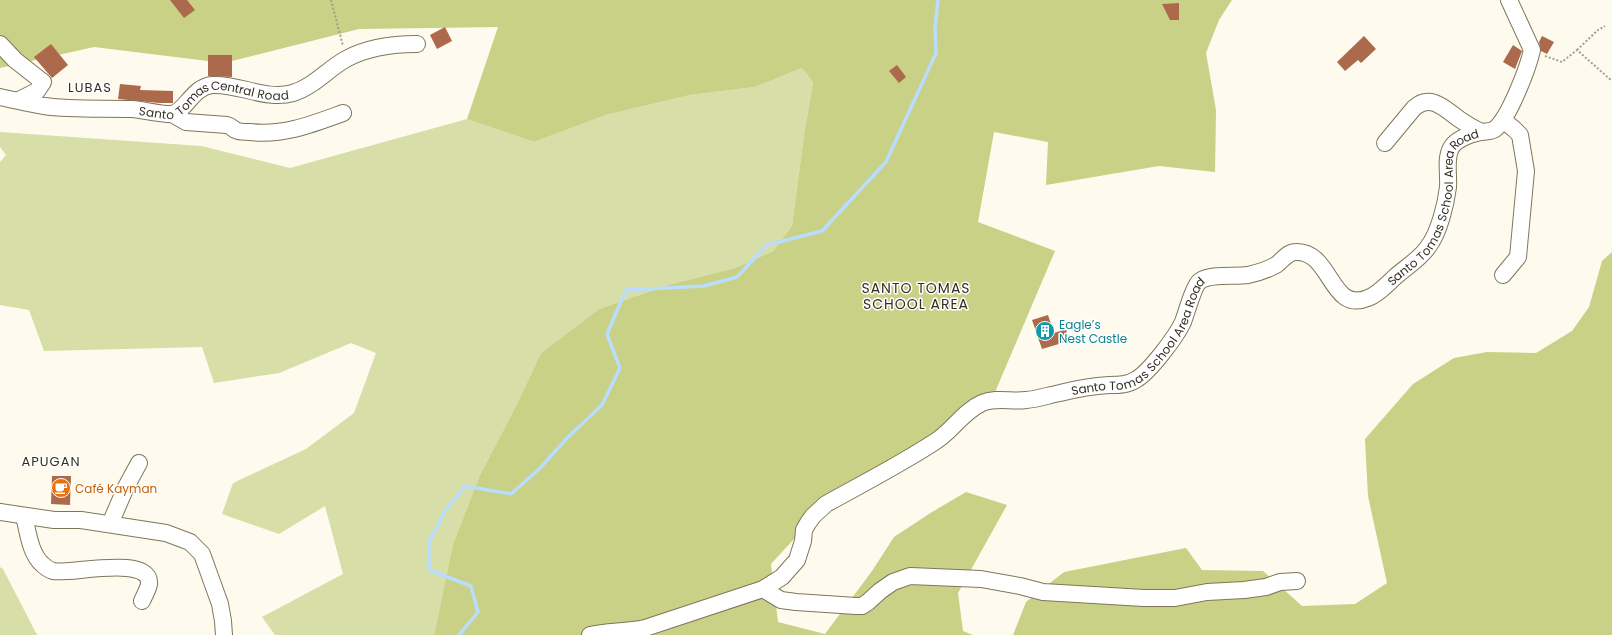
<svg xmlns="http://www.w3.org/2000/svg" width="1612" height="635" font-family="Poppins,sans-serif">
	<style>
		.green { fill: #d7dea7 }
		.forest { fill: #c8d186 }
		.lines { fill: none; stroke-linecap: round; stroke-linejoin: round }
		.stream { stroke: #badcfd; stroke-width: 3.5 }
		.building { fill: #ad694b }
		.minor-casing { stroke: #7f765a; stroke-width: 18 }
		.path { stroke: #a29e91; stroke-width: 2; stroke-dasharray: 2 2; stroke-linecap: butt }
		.minor { stroke: #fff; stroke-width: 16 }
		.labels { text-anchor: middle; dominant-baseline: central; stroke-width: 3; stroke-linejoin: round; paint-order: stroke }
		.street-label { font-size: 12px; fill: #332f23; stroke: #fff }
		.culture-label { font-size: 12px; fill: #0d838f; stroke: #fff; text-anchor: start }
		.food-label { font-size: 12px; fill: #c56008; stroke: #fff; text-anchor: start }
		.neighbourhood-label { font-size: 13px; letter-spacing: 1px; fill: #332f23; stroke: #fff }
		.quarter-label { font-size: 14px; letter-spacing: 1px; fill: #332f23; stroke: #fff }
	</style>
	<rect width="100%" height="100%" fill="#fefaed"/>
	<g class="green">
		<path d="M802,68L813,82L804,135L792,226L773,251L735,268L668,285L599,309L541,353L515,408L480,475L453,544L434,635H275L262,617L343,574L325,506L279,534L222,514L233,483L306,449L354,413L376,353L351,343L279,373L214,383L202,347L44,351L29,310L0,305V162L6,155L0,147V132L201,146L290,168L467,119L534,142L606,115L690,95L755,87Z"/>
		<path d="M0,567L3,569L36,633L38,635H0Z"/>
	</g>
	<g class="forest">
		<path d="M0,0H1232L1219,20L1206,53L1216,110L1215,172L1159,166L1046,185L1048,142L994,132L978,222L1055,251L990,404L815,516L771,564L778,622L825,634L872,571L894,537L932,512L966,492L1007,505L958,593L963,631L973,635H434L453,544L480,475L515,408L541,353L599,309L668,285L735,268L773,251L792,226L804,135L813,82L802,68L755,87L690,95L606,115L534,142L467,119L498,27L359,29L224,63L94,47L0,68Z"/>
		<path d="M1612,252V635H1013L1026,602L1064,572L1186,548L1202,570L1263,571L1302,606L1355,604L1387,583L1368,496L1365,439L1413,384L1454,358L1487,352L1536,353L1572,331L1589,307L1602,261Z"/>
	</g>
	<g class="lines">
		<path class="stream" d="M459,635L478,612L471,586L429,570V542L445,511L465,486L511,494L539,469L568,437L602,405L620,368L607,334L626,290L704,286L737,277L767,245L822,231L886,162L936,53L935,27L938,0"/>
	</g>
	<g class="building">
		<path d="M170,0H187L195,10L184,18Z"/>
		<path d="M1179,3V20H1170L1162,4Z"/>
		<path d="M445,27L452,41L437,49L430,35Z"/>
		<path d="M1364,36L1376,49L1361,63L1358,60L1345,71L1337,62Z"/>
		<path d="M1542,36L1554,42L1547,54L1541,51L1539,42Z"/>
		<path d="M51,44L68,65L52,78L34,57Z"/>
		<path d="M1513,45L1522,51L1515,69L1503,62Z"/>
		<path d="M208,55H232V77L208,76Z"/>
		<path d="M897,65L906,77L899,83L889,71Z"/>
		<path d="M120,84L141,86L140,90L173,91V103H159L118,99Z"/>
		<path d="M1048,315L1054,333L1066,329L1069,341L1042,349L1032,320Z"/>
		<path d="M52,476H71L70,505L51,504Z"/>
	</g>
	<g class="lines">
		<g class="minor-casing">
			<g id="minor">
				<path d="M0,44L15,60L43,82L37,91L19,100"/>
				<path id="s1" d="M0,97C15,100 30,104 44,106C73,110 103,108 132,109C144,110 159,114 171,114C185,113 192,87 212,85C238,83 266,101 293,93C313,87 328,69 346,59C366,48 394,44 417,44"/>
				<path d="M172,114L186,122L227,125C232,126 233,130 238,131C241,132 246,132 250,132C283,136 313,124 343,113"/>
				<path d="M1503,120L1514,129L1520,135L1526,171L1518,257L1503,275"/>
				<path d="M1385,143L1414,108C1431,93 1445,109 1459,119C1466,124 1473,128 1481,132"/>
				<path d="M0,512L54,520H81L166,533L190,542L202,554L220,604L223,621L224,635"/>
				<path d="M24,516C28,532 30,553 42,564C45,567 50,570 53,571C67,575 152,554 149,584C148,590 144,596 142,601"/>
				<path d="M110,524L126,487L139,463"/>
				<path d="M763,589L781,600L796,602L856,606H862L868,602L880,591L893,582L910,576L981,579L1020,586L1043,592L1144,598H1175L1207,592L1244,590L1266,587L1280,582L1297,581"/>
				<path id="s2" d="M590,635C608,631 627,632 645,628L763,589L782,577L797,560L803,541L804,530L808,523L813,516L826,504C862,484 899,465 933,443C952,432 962,412 982,403C996,397 1012,402 1026,400C1038,399 1049,395 1060,393C1076,389 1092,386 1109,385C1119,385 1128,385 1137,379C1150,371 1176,337 1183,322C1186,314 1194,285 1200,281C1210,273 1235,277 1248,275C1257,273 1267,270 1276,265C1282,261 1287,252 1296,252C1332,251 1330,314 1368,298C1379,294 1387,284 1395,277C1405,268 1421,258 1428,247C1439,233 1446,204 1448,187C1449,174 1445,159 1451,148C1456,139 1471,134 1481,132C1486,131 1491,132 1495,129C1509,118 1528,68 1532,50L1509,0"/>
			</g>
		</g>
		<g class="path">
			<path d="M331,0L343,46"/>
			<path d="M1577,50L1598,30L1605,26"/>
			<path d="M1545,56L1562,62L1577,50L1612,81"/>
		</g>
		<use href="#minor" class="minor"/>
	</g>
	<defs>
		<g id="building-disc" transform="scale(1)"><circle r="9.5" fill="#0f9aa8" stroke="#fff"/><path d="M-4-6H4V6H1V3H-1V6H-4ZM-2.5-4.3h1.7v1.8h-1.7ZM.8-4.3h1.7v1.8H.8ZM-2.5-1h1.7V.8h-1.7ZM.8-1h1.7V.8H.8Z" fill="#fff"/></g>
		<g id="cafe-disc" transform="scale(1)"><circle r="9.5" fill="#e8710a" stroke="#fff"/><path d="M-5.5-4.5H6V0H3Q3 3.5 0 3.5H-2.5Q-5.5 3.5-5.5 0ZM3-3.2v2h1.7v-2ZM-6 4.5H4V6H-6Z" fill="#fff"/></g>
	</defs>
	<g fill-rule="evenodd">
		<use href="#building-disc" x="1045" y="331"/>
		<use href="#cafe-disc" x="61" y="488"/>
	</g>
	<g class="labels">
		<g class="street-label">
			<text stroke="none"><textPath href="#s1" startOffset="221">Santo Tomas Central Road</textPath></text>
			<text stroke="none"><textPath href="#s2" startOffset="1070">Santo Tomas School Area Road</textPath></text>
			<text stroke="none"><textPath href="#s2" startOffset="662">Santo Tomas School Area Road</textPath></text>
		</g>
		<g class="culture-label">
			<text x="1059" y="324">Eagle’s<tspan x="1059" dy="14">Nest Castle</tspan></text>
		</g>
		<g class="food-label">
			<text x="75" y="488">Café Kayman</text>
		</g>
		<g class="neighbourhood-label">
			<text x="90" y="87">LUBAS</text>
			<text x="51" y="461">APUGAN</text>
		</g>
		<g class="quarter-label">
			<text x="916" y="288">SANTO TOMAS<tspan x="916" dy="16">SCHOOL AREA</tspan></text>
		</g>
	</g>
</svg>
